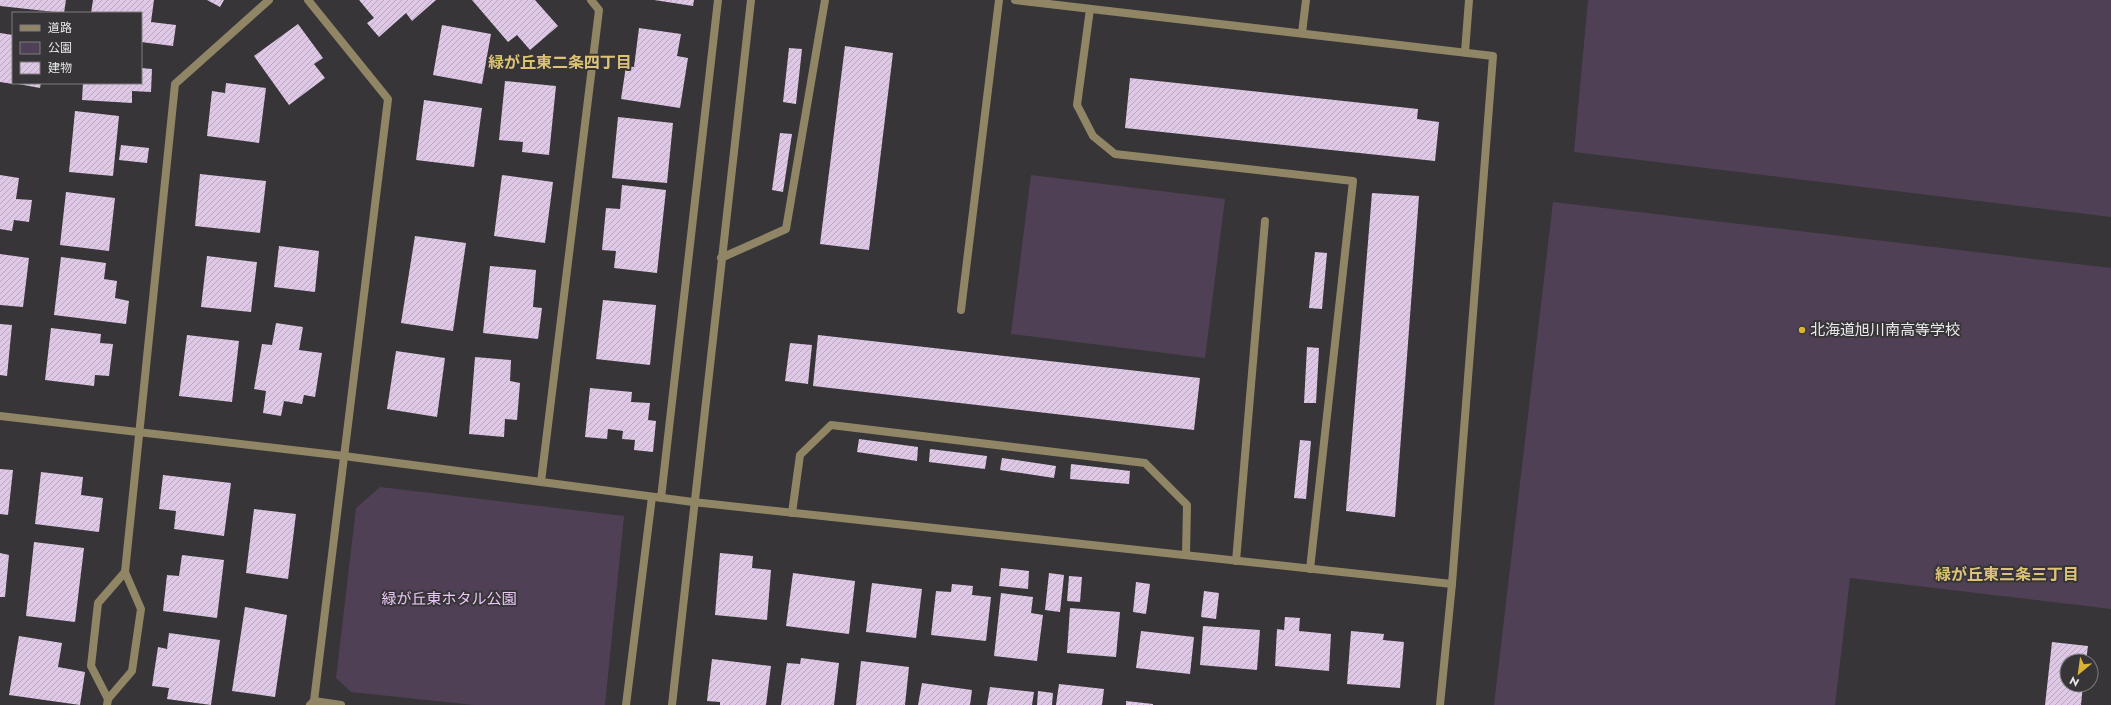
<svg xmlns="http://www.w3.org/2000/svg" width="2111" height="705" font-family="Jost,'Noto Sans JP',sans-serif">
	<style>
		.green { fill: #504056 }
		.building { fill: url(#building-hatch) }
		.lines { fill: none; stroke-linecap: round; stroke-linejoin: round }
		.lane { stroke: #908565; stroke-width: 8 }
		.street { stroke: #908565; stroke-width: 8 }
		.poi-dot { fill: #dab333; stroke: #373538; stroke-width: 1.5 }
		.labels { text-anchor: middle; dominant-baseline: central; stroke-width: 4; stroke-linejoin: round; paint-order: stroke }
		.poi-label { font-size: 15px; fill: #e9e8ea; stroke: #373538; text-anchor: start }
		.park-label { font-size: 15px; fill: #ebc7f8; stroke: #373538 }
		.neighbourhood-label { font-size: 16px; font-weight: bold; fill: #ddc377; stroke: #373538 }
	</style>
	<defs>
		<pattern id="building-hatch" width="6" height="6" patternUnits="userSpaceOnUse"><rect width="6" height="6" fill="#dec8e6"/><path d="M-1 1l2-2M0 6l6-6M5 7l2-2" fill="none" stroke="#b8a8be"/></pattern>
	</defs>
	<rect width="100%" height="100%" fill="#373538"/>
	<g class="green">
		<path d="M1588,0H2111V217L1574,152Z"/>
		<path d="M1031,175L1225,199L1205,358L1011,334Z"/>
		<path d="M1553,202L2111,268V609L1850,578L1835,705H1494Z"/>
		<path d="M380,487L624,516L605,705H474L351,692L336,678L356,508Z"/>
	</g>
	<g class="building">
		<path d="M0,0H66L64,13L0,6Z"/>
		<path d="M93,0H154L151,22L176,25L173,46L141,42V13H91Z"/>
		<path d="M207,0H224L220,7Z"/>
		<path d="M359,0H436L412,21L406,13L379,37L367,23L374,18Z"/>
		<path d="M472,0H535L558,26L530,50L517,35L508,42Z"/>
		<path d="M654,0H694L693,6Z"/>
		<path d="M298,24L323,58L314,64L325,78L289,105L254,56Z"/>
		<path d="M442,25L491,34L482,84L433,75Z"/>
		<path d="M639,28L681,34L677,56L688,58L680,108L621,99L626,66L634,67Z"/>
		<path d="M0,33L13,35V84L0,82Z"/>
		<path d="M845,46L893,53L869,250L820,244Z"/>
		<path d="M789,48L802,49L796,104L783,102Z"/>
		<path d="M141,68L152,69L151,92L132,91V103L82,100L83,83H141Z"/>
		<path d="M1130,78L1418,109L1417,119L1439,122L1435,161L1125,128Z"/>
		<path d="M505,81L556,86L549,155L522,152L523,142L499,140Z"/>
		<path d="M13,83H41L40,88Z"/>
		<path d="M226,83L266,88L259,143L207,136L212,91L225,93Z"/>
		<path d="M424,100L482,108L474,167L416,160Z"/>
		<path d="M75,111L119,116L113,176L69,172Z"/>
		<path d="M618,117L673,123L667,183L612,178Z"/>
		<path d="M780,133L792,134L783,192L772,190Z"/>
		<path d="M121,145L149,148L147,163L119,160Z"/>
		<path d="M200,174L266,181L260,233L195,226Z"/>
		<path d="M0,175L19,178L16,199L32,200L29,222L14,220L12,231L0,229Z"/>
		<path d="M502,175L553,182L545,243L494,236Z"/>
		<path d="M622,185L666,190L657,273L614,268L616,251L602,250L606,208L620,209Z"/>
		<path d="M66,192L115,198L109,251L60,245Z"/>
		<path d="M1372,193L1419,196L1395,517L1346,511Z"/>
		<path d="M415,236L466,243L453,331L401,323Z"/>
		<path d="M279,246L319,251L315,292L274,287Z"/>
		<path d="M1315,252L1327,253L1322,309L1309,308Z"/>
		<path d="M0,254L29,258L23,307L0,305Z"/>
		<path d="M207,256L257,262L251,312L201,307Z"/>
		<path d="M61,257L106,263L104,279L117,281L115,298L129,301L126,324L54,315Z"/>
		<path d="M490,266L536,270L533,307L542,308L538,339L483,333Z"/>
		<path d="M603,300L656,305L650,365L596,359Z"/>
		<path d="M276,323L303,327L299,350L322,353L315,397L304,395L302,404L284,401L281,416L263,413L266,391L254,389L262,344L272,345Z"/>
		<path d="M0,324L12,325L7,376L0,375Z"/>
		<path d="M51,328L101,334L100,343L113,344L109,376L95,375L94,386L45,380Z"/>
		<path d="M187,335L239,341L232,402L179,396Z"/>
		<path d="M818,335L1200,378L1194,430L813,386Z"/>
		<path d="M790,343L812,345L808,384L785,381Z"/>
		<path d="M1307,347L1319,348L1316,403H1304Z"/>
		<path d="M396,351L445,358L437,417L387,409Z"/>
		<path d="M475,357L511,360L510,381L520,383L517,420L505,419L504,437L469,434Z"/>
		<path d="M590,388L632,392L631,402L650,403L648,420L656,421L653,452L634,450L635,440L622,439L623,431L608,429L607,439L585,437Z"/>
		<path d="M859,439L918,447L917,461L857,452Z"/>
		<path d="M1300,440L1311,441L1306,499L1294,498Z"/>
		<path d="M930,449L987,456L985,469L929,462Z"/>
		<path d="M1002,458L1056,466L1054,478L1000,470Z"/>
		<path d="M1071,464L1130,471L1129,484L1070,479Z"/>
		<path d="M0,469L13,470L8,515L0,514Z"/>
		<path d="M41,472L83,477L81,495L103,498L99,532L35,524Z"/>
		<path d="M163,475L231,483L224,536L174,529L176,511L159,509Z"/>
		<path d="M254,509L296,514L288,579L246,573Z"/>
		<path d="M34,542L84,548L75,622L26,616Z"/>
		<path d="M0,553L9,555L5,597H0Z"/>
		<path d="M720,553L753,556L752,568L771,570L767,620L715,615Z"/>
		<path d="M182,555L224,560L217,618L163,611L167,575L179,576Z"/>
		<path d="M1001,568L1029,571L1028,589L999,586Z"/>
		<path d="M793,573L855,581L849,634L786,626Z"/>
		<path d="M1049,573L1064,575L1060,612L1045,610Z"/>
		<path d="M1069,576L1082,577L1080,602L1067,601Z"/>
		<path d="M1136,582L1150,584L1146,614L1133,612Z"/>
		<path d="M872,583L922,589L916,638L866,632Z"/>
		<path d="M952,584L973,586L972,595L991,597L986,641L931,635L936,591L951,592Z"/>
		<path d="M1204,591L1219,593L1216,619L1201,617Z"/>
		<path d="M1001,593L1033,597L1031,613L1043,615L1037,661L994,656Z"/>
		<path d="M245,607L287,615L275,697L232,691Z"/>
		<path d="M1070,608L1120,612L1116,657L1067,653Z"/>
		<path d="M1285,617L1300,618L1299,631L1331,634L1329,671L1275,666L1277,629L1284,630Z"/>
		<path d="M1203,626L1260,630L1257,670L1200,665Z"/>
		<path d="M1141,631L1194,637L1190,674L1136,668Z"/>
		<path d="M1351,631L1384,634L1383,640L1404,642L1400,688L1347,684Z"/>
		<path d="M169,633L220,640L211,705L167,699L169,688L152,686L158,647L167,649Z"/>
		<path d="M19,636L62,643L58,667L85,672L80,705L9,695Z"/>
		<path d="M2052,642L2088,646L2086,661H2067V685H2083L2081,705H2045Z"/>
		<path d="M801,658L839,663L834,705H781L787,663L800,664Z"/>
		<path d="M712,659L771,666L766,705H720V702L707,701Z"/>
		<path d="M861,661L909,667L905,705H856Z"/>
		<path d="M922,683L972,690L970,705H918Z"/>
		<path d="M1059,684L1104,689L1102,705H1056Z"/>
		<path d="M990,687L1034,692L1032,705H987Z"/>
		<path d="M1038,691L1053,693L1052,705H1037Z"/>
		<path d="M1126,701L1153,704V705H1126Z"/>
	</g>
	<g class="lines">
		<g class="lane">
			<path d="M1090,9L1077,105L1093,136L1115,154L1353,181L1310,569"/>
			<path d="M1302,33L1306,0"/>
			<path d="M1465,52L1469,0"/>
			<path d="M721,258L786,229L825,0"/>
			<path d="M961,310L999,0"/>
			<path d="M792,513L800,455L831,425L1145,463L1187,505L1186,555"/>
			<path d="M1236,561L1265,221"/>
		</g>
		<g class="street">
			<path d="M308,0L388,99L314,701L310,705"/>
			<path d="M1015,0L1493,56L1452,584L1440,705"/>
			<path d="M0,416L344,456L693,502L1452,584"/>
			<path d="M541,482L599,10L591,0"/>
			<path d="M661,498L718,0"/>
			<path d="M108,699L91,666L98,603L125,572"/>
			<path d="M314,701L341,705"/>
			<path d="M107,705L108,699L132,671L141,609L125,572L175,84L269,0"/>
			<path d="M626,705L652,497"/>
			<path d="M672,705L751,0"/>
		</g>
	</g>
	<circle class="poi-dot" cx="1802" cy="330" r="4"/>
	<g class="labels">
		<g class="poi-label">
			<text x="1810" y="330">北海道旭川南高等学校</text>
		</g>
		<g class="park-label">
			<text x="449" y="599">緑が丘東ホタル公園</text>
		</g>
		<g class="neighbourhood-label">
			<text x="560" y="62">緑が丘東二条四丁目</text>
			<text x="2007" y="574">緑が丘東三条三丁目</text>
		</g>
	</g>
	<rect x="12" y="12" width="130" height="72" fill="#373538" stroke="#7e7d7f"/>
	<rect x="20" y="25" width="20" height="6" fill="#908565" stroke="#7e7d7f"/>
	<text x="48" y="32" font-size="12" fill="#e9e8ea">道路</text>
	<rect x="20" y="42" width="20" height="12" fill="#504056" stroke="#7e7d7f"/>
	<text x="48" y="52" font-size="12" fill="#e9e8ea">公園</text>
	<rect x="20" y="62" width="20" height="12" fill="url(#building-hatch)" stroke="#7e7d7f"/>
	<text x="48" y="72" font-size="12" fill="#e9e8ea">建物</text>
	<g transform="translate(2079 673) rotate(209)"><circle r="19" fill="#373538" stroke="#7e7d7f"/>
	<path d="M0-3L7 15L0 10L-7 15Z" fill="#dab333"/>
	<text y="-6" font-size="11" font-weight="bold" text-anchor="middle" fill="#e9e8ea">N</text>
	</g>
</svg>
